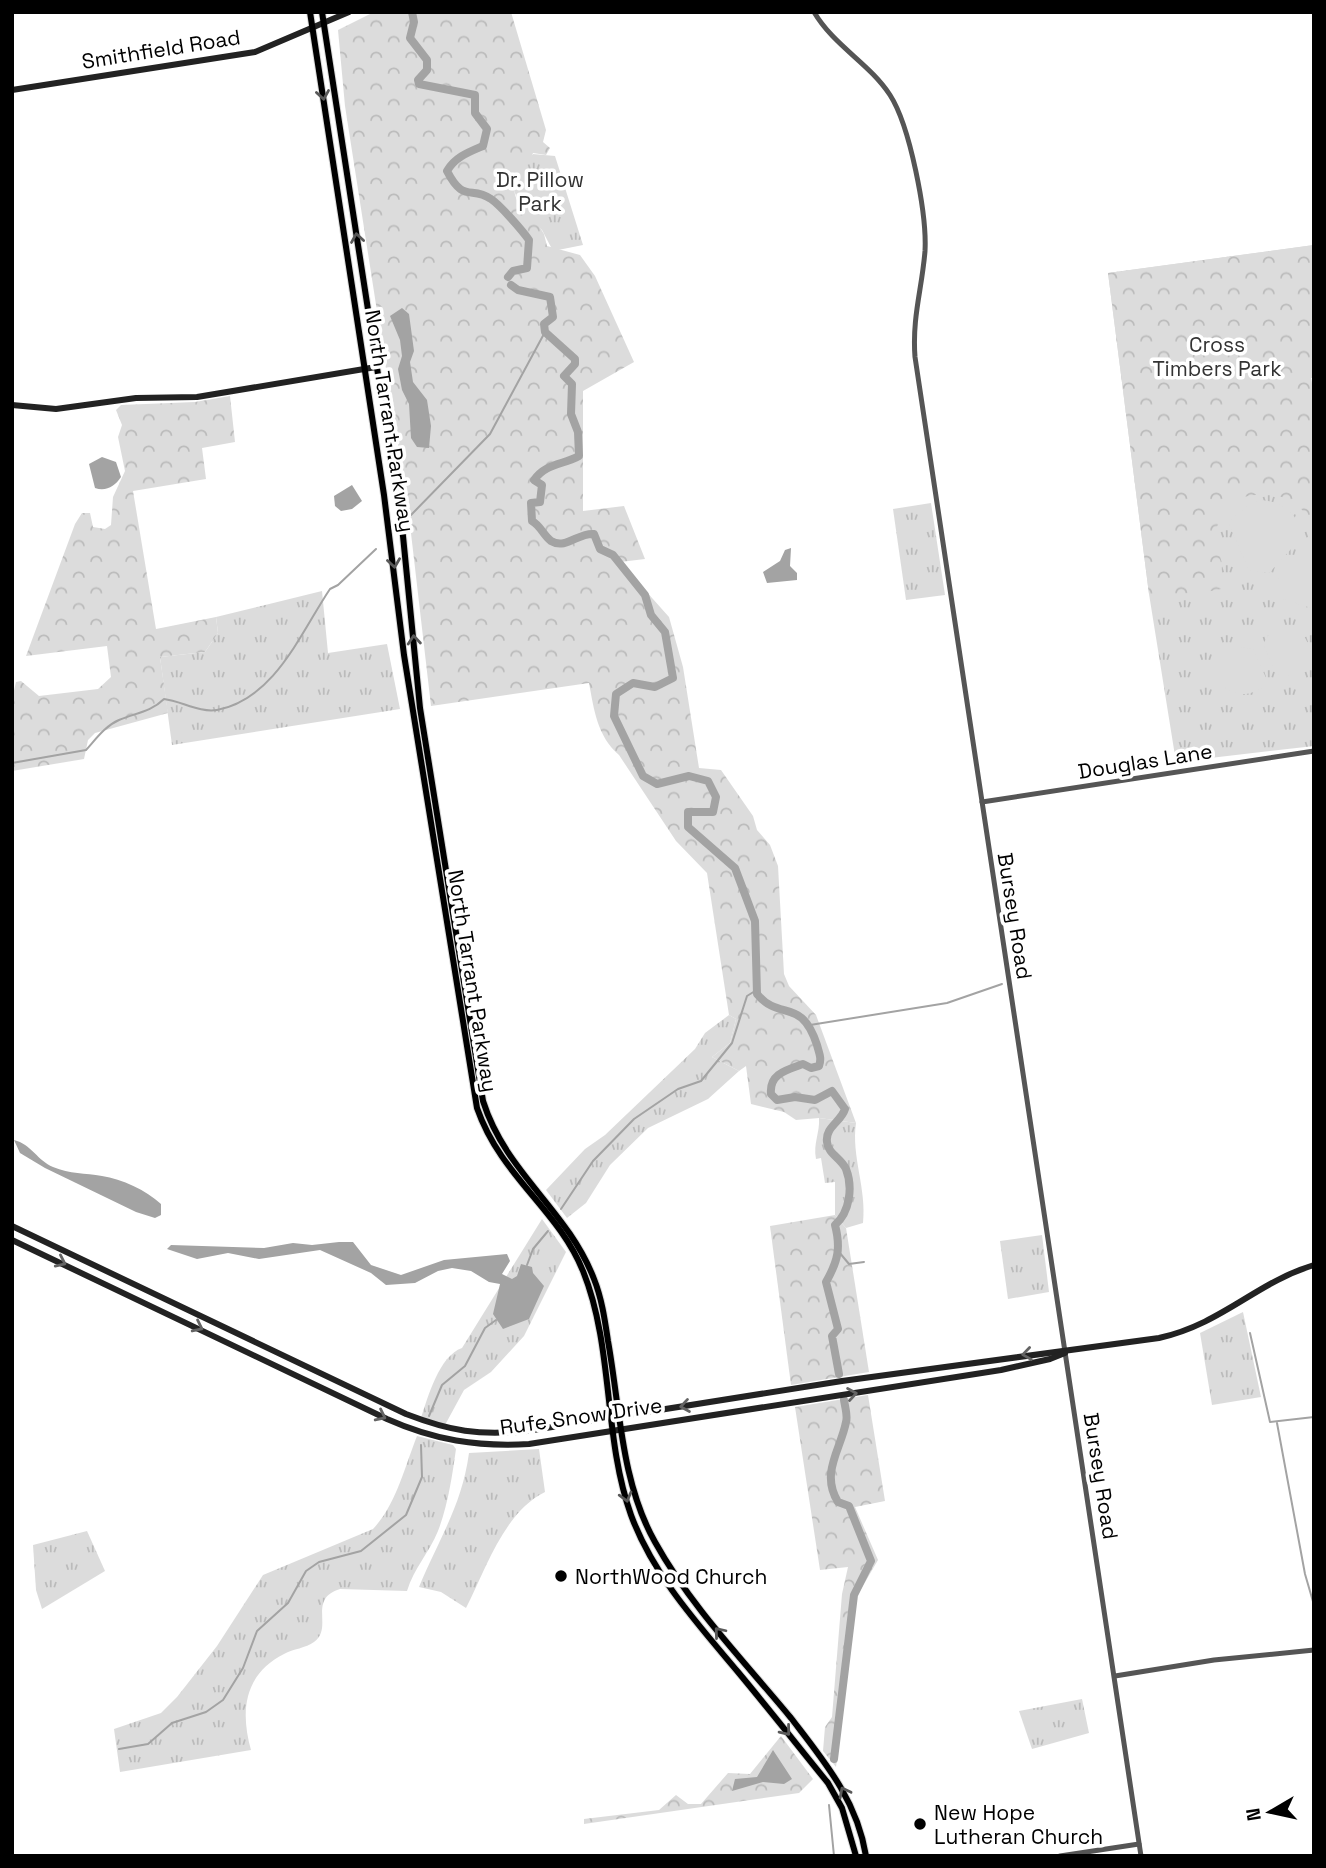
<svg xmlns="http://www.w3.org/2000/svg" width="1326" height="1868" font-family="'Space Grotesk',sans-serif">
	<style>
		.grass { fill: url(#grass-tufts) }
		.forest { fill: url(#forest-crowns) }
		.pitch { fill: #dcdcdc }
		.water { fill: #a3a3a3 }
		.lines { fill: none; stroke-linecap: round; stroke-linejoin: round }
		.stream { stroke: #a3a3a3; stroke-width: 2 }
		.river { stroke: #a3a3a3; stroke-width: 8 }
		.primary-casing { stroke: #dbdbdb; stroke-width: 8 }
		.tertiary { stroke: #555; stroke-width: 5 }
		.secondary { stroke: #222; stroke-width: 6 }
		.primary { stroke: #000; stroke-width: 6 }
		.oneway { stroke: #595959 }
		.oneway2 { stroke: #646464 }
		.poi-dot { fill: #000; stroke: #fff; stroke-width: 2.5 }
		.labels { text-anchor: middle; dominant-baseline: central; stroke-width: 7; stroke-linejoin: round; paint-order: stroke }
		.street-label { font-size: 21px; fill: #000; stroke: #fff }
		.park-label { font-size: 21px; fill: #333; stroke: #fff }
		.poi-label { font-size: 21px; fill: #000; stroke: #fff; text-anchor: start }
	</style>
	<defs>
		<pattern id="grass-tufts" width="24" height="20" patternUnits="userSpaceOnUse" patternTransform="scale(1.75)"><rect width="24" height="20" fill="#dcdcdc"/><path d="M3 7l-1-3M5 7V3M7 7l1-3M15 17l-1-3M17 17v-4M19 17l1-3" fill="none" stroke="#bbb"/></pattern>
		<pattern id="forest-crowns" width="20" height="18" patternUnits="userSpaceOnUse" patternTransform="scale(1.75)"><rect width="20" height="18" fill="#dcdcdc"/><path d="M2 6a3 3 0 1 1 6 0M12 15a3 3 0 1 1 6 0" fill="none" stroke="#bbb"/></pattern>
	</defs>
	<rect width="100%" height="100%" fill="#fff"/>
	<g class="grass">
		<path d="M533,154L555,156L583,245L553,251L542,230L523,213L513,188L519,171Z"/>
		<path d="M1314,245V377L1311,378L1314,398V746L1176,762L1149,594L1108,273Z"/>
		<path d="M931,503L945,595L906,600L893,509Z"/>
		<path d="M322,591L328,653L387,644L400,709L172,745L160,657L205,652L218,633L216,617Z"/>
		<path d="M729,1015L736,1019L730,1043L712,1057L739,1071L708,1099L648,1128L610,1165L586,1203L567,1218L546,1190L585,1149L605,1135L695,1049L705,1033Z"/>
		<path d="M819,1118L856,1123C851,1156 867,1189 863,1223L846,1228L835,1215V1182L825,1183L821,1158L816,1159C813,1143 820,1133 819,1118Z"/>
		<path d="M542,1219L566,1252L524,1336L491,1372L464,1390L445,1425L421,1418C428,1397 439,1356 462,1348Z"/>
		<path d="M1042,1235L1049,1292L1008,1299L1000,1241Z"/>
		<path d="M1243,1312L1261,1397L1212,1405L1200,1333Z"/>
		<path d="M417,1436L453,1445L456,1449C452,1477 448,1505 438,1531C429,1553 414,1568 407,1591L340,1589C307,1599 334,1628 314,1642C306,1648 293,1649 284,1654C244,1674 240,1711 251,1750L120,1772L114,1729L161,1713L177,1697L217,1646L263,1575L373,1529C396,1505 405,1466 417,1436Z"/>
		<path d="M539,1449L545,1492C504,1512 486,1569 466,1608L441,1592L419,1587C439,1539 462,1505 469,1453Z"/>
		<path d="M87,1531L105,1571L42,1609L36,1590L33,1545Z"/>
		<path d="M1082,1699L1089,1733L1032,1749L1019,1711Z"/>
	</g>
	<g class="forest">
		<path d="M374,12H511L546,130L543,142L550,148L546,155L533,153C523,180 502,179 524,213L532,215L544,234L547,246L580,255L595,276L634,362L583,391V511L624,506L645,559L620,562L669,617L683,667L699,768L721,770L753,816L757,830L770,845L778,866L784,974L789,986L816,1015L856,1123L819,1118L796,1120L784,1112L751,1104L746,1066L739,1071L712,1057L730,1043L736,1019L729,1015L707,873L676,841L619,755C597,736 594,709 589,683L431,706L409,516L345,106L338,30Z"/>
		<path d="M1314,245V377L1311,378L1314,398V543C1305,535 1309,523 1304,513C1293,491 1246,489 1229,505C1223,512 1218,526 1213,534L1222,563L1221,589L1201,593L1149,594L1108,273Z"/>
		<path d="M230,396L235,442L202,448L206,479L133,491L156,629L216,617L218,633L205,652L160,657L168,713L95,733L88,740L84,759L12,771V699L16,682L21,681L39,696L98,689L111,677L107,646L26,656L75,524L82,513H90L93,527L105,529L111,525L113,497L125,471L118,437L122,425L116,410L121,405L195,402Z"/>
		<path d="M835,1215L846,1228L869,1372L791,1385L770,1226Z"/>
		<path d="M868,1395L885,1501L855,1507L878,1560L857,1596L836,1767L823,1751L825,1727L832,1717L842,1594L848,1567L820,1570L795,1407Z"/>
		<path d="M781,1736L813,1779L799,1793L584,1824V1819L659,1810L676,1795L688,1804H701L728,1773L750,1774Z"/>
	</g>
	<g class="pitch">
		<path d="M1261,500C1285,502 1295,513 1304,535L1269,573L1249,570L1228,522L1250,504Z"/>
		<path d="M1300,551L1314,552V609L1280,598L1275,583Z"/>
		<path d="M1269,634H1303L1311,649L1308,663L1291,676L1276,674L1263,644Z"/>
		<path d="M1241,647L1253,649L1267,680L1265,686C1250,696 1239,697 1224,687L1219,672Z"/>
	</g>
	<g class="water">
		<path d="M402,308L409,314L414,351L410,362L413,382L427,400L431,426L429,448L417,447L411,438L409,404L402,390L398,369L402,356L400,340L390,316Z"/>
		<path d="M102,457L116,462L121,477C115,486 106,492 95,488L89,464Z"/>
		<path d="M352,485L362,501L352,509L341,511L335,506L334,496Z"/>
		<path d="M791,548L790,566L797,573V580L767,583L763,572L780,561L785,550Z"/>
		<path d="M14,1140C31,1144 38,1161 53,1167C70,1174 85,1173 102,1176C122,1179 146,1190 161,1204V1215L155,1218L136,1212L45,1168L20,1153Z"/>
		<path d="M339,1242H353L371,1265L401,1275L444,1260L507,1254L510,1261L502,1274L512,1279L517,1276L521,1264L532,1267L533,1273L544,1286L529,1319L503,1329L493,1314L500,1284L489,1282L471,1271L452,1268L438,1271L415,1283L386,1285L371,1273L320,1250L259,1259L228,1253L197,1259L167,1249L171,1245L264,1248L293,1243L312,1245Z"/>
		<path d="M773,1750L792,1779L784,1784L763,1782L732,1791L735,1779L757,1777Z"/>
	</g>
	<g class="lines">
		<g class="stream">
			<path d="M411,515L490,434L545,332"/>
			<path d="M12,763L86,750C96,739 105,726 119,720C135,713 151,712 164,699C181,701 200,713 217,710C275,699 301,632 330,589L338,585L376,549"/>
			<path d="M810,1025L947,1003L1002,984"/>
			<path d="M561,1209L593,1161L634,1119L678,1089L701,1081L732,1043L747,996L755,991"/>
			<path d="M839,1252L849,1264L864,1262"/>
			<path d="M527,1265L533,1249L548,1231"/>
			<path d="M1250,1333L1270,1422L1314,1417"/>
			<path d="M429,1416L442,1385L465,1366L485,1328L496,1320"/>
			<path d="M1277,1423L1305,1574L1314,1605"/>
			<path d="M119,1749L148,1744L172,1723L206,1712L223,1700L243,1668L257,1631L288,1603L306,1571L319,1562L361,1551L406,1515L422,1477L421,1445"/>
			<path d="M829,1805L834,1856"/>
		</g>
		<g class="river">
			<path d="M412,12L414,22L410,38L427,60V70L418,80L419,84L475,95V113L487,129L483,146C469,152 455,157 447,171C464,204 471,185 491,199C500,205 522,230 529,240L527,268L513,271L508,277"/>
			<path d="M511,285L518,290L550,297L553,317L544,324L545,332L575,359V364L564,376L572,384L571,414L578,432L579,456C563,465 546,463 534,480L542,485L540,502L531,503L532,521C541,526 543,535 551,541C566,550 579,532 594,534L600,549L613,555L645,595L651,615L665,632L673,678L655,687L633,683L616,694L614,716L643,776L657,784L689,776L708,781L716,797L713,812H688V827L735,868L755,921L757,994C780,1022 801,996 817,1045C819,1053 822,1058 819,1066L811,1068L803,1064C786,1070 769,1074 771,1094L777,1100L795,1097L815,1100L832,1091L845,1109C841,1122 825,1127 827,1142C828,1154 841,1158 846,1169C853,1187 850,1212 835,1225C841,1248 838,1261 826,1282L838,1329L832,1336L839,1374"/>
			<path d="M834,1759L854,1595L871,1561L849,1506L838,1502C820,1473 841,1449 846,1422C848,1416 845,1407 844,1400"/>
		</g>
		<g class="primary-casing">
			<g id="primary">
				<path d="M310,12L384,495L404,655L477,1108C501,1177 558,1209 583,1271C614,1348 603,1437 631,1515C653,1575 697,1623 738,1672C768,1708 798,1746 828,1783L842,1808L856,1856"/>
				<path d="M322,12L403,536L420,708L483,1101C506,1174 567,1209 594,1279C602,1299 605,1321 608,1341C620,1408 621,1482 655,1542C691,1607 744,1661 791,1718C824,1761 857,1800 866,1856"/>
			</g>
		</g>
		<g class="tertiary">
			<path d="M814,12C834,46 869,63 890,95C910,126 927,214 925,251C922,289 912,317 915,357L1141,1856"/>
			<path d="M982,802L1314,751"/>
			<path d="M1115,1676L1214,1660L1314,1650"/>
			<path d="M1060,1856L1139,1844"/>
		</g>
		<g class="secondary">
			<path d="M12,90L255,52L349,12"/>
			<path d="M12,405L56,409L136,398L197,397L376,367"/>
			<path d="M12,1226L406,1414C450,1431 479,1436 527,1431L842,1381L1159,1338C1222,1324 1257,1282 1314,1265"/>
			<path d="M12,1240L387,1419C434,1440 477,1447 529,1444L1001,1370L1050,1359L1065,1353"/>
		</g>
		<use href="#primary" class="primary"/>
	</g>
	<defs><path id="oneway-chevron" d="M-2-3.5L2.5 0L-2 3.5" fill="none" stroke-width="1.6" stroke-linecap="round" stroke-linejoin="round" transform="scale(1.75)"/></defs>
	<g class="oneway">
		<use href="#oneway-chevron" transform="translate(323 95) rotate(81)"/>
		<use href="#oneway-chevron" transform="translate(357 238) rotate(-99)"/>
		<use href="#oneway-chevron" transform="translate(394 563) rotate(82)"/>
		<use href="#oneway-chevron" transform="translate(414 640) rotate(-95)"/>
		<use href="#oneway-chevron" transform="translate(626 1497) rotate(75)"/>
		<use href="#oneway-chevron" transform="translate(719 1632) rotate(-130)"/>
		<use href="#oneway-chevron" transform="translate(786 1731) rotate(51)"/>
		<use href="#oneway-chevron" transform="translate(844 1792) rotate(-117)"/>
	</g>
	<g class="oneway2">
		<use href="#oneway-chevron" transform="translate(61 1262) rotate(25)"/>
		<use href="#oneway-chevron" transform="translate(198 1327) rotate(26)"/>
		<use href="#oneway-chevron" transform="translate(1027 1354) rotate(172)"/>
		<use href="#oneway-chevron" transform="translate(852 1394) rotate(-9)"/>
		<use href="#oneway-chevron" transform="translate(685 1406) rotate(171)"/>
		<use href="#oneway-chevron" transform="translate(381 1416) rotate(26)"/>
	</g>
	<g class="poi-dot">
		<circle cx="561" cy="1576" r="7"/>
		<circle cx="920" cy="1824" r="7"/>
	</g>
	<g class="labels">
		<g class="street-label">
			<text transform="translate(161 49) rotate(-9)">Smithfield Road</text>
			<text transform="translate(390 421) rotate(81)">North Tarrant Parkway</text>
			<text transform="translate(1145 761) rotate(-9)">Douglas Lane</text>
			<text transform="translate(1015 916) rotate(81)">Bursey Road</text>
			<text transform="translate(473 981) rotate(81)">North Tarrant Parkway</text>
			<text transform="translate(581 1416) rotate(-8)">Rufe Snow Drive</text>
			<text transform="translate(1101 1476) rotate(81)">Bursey Road</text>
		</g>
		<g class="park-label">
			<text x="540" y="179">Dr. Pillow<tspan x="540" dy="24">Park</tspan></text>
			<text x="1217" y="344">Cross<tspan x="1217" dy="24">Timbers Park</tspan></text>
		</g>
		<g class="poi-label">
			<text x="575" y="1576">NorthWood Church</text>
			<text x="934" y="1812">New Hope<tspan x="934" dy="24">Lutheran Church</tspan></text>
		</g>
	</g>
	<rect width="1326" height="1868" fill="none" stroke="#000000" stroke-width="28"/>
	<g transform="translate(1270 1812) rotate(261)" stroke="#ffffff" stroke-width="5" paint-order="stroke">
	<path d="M0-5L12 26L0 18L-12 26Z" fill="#000000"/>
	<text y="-10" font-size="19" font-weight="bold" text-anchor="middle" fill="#000000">N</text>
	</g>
</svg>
